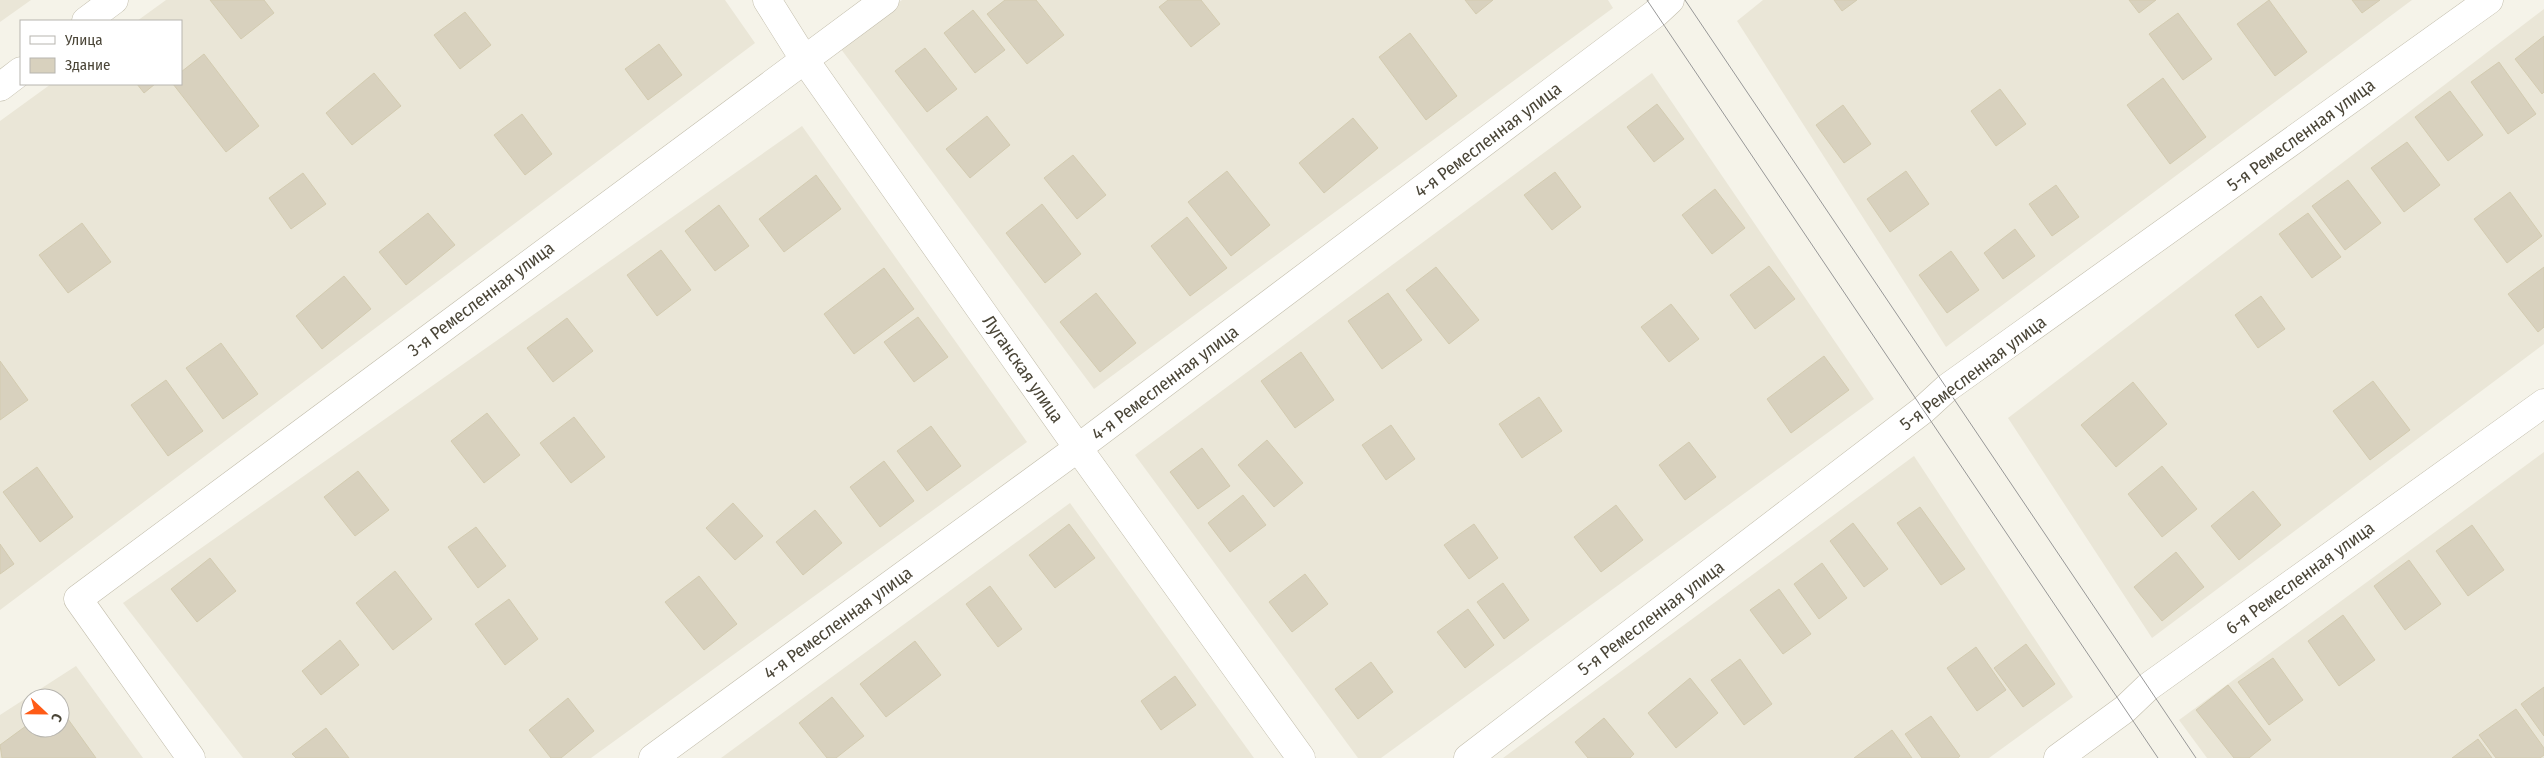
<svg xmlns="http://www.w3.org/2000/svg" width="2544" height="758" font-family="'Fira Sans Condensed',sans-serif">
	<style>
		.residential { fill: #eae6d7; fill-rule: evenodd }
		.building { fill: #d8d1be; stroke: #d3cbb0 }
		.lines { fill: none; stroke-linecap: round; stroke-linejoin: round }
		.street-casing { stroke: #c2bdab; stroke-width: 29 }
		.street { stroke: #fff; stroke-width: 28 }
		.tram { stroke: #989898; stroke-width: 1 }
		.labels { text-anchor: middle; dominant-baseline: central; stroke-width: 4; stroke-linejoin: round; paint-order: stroke }
		.street-label { font-size: 18px; fill: #4a4537; stroke: #fff }
	</style>
	<rect width="100%" height="100%" fill="#f5f3e9"/>
	<g class="residential">
		<path d="M0,0H31L0,22Z"/>
		<path d="M166,0H725L755,43L0,610V121L51,84H181V21H137Z"/>
		<path d="M902,0H1608L1613,8L1094,389L838,45Z"/>
		<path d="M1763,0H2412L1946,347L1737,21Z"/>
		<path d="M2544,9V344L2152,638L2008,418Z"/>
		<path d="M1652,73L1874,399L1381,758H1358L1135,455Z"/>
		<path d="M802,126L1027,442L591,758H243L123,603Z"/>
		<path d="M2544,452V758H2207L2179,720Z"/>
		<path d="M1914,456L2073,697L1989,758H1503Z"/>
		<path d="M1070,503L1254,758H721Z"/>
		<path d="M76,666L143,758H0V715ZM30,698H60V728H30Z"/>
	</g>
	<g class="building">
		<path d="M210,0H264L274,13L241,39Z"/>
		<path d="M1005,0H1036L1064,35L1027,64L987,14Z"/>
		<path d="M1168,0H1201L1220,24L1191,47L1159,7Z"/>
		<path d="M1465,0H1493L1476,14Z"/>
		<path d="M1834,0H1857L1842,11Z"/>
		<path d="M2129,0H2156L2139,13Z"/>
		<path d="M2269,0L2307,52L2275,76L2237,24Z"/>
		<path d="M2352,0H2380L2362,13Z"/>
		<path d="M973,10L1005,50L975,73L944,33Z"/>
		<path d="M465,12L491,45L460,69L434,35Z"/>
		<path d="M2178,13L2212,59L2183,80L2149,34Z"/>
		<path d="M1410,33L1457,96L1426,120L1379,57Z"/>
		<path d="M2544,36V92L2542,94L2515,59Z"/>
		<path d="M659,44L682,75L648,100L625,69Z"/>
		<path d="M925,48L957,89L927,112L895,71Z"/>
		<path d="M204,54L259,126L226,152L173,84H181V72Z"/>
		<path d="M2499,62L2536,114L2508,134L2471,82Z"/>
		<path d="M374,73L401,106L352,145L326,113Z"/>
		<path d="M2163,78L2206,137L2170,164L2127,105Z"/>
		<path d="M137,84H155L144,93Z"/>
		<path d="M2000,89L2026,124L1996,146L1971,111Z"/>
		<path d="M2450,91L2483,135L2448,161L2415,117Z"/>
		<path d="M1657,104L1684,139L1654,162L1627,127Z"/>
		<path d="M1843,105L1871,144L1844,163L1816,125Z"/>
		<path d="M522,114L552,154L525,175L494,135Z"/>
		<path d="M987,116L1010,145L970,178L946,149Z"/>
		<path d="M1353,118L1378,148L1324,193L1299,163Z"/>
		<path d="M2407,142L2440,185L2404,212L2371,168Z"/>
		<path d="M1073,155L1106,195L1077,219L1044,178Z"/>
		<path d="M1227,171L1270,225L1231,256L1188,202Z"/>
		<path d="M1906,171L1929,204L1890,232L1867,199Z"/>
		<path d="M1555,172L1581,207L1552,230L1524,195Z"/>
		<path d="M303,173L326,204L291,229L269,198Z"/>
		<path d="M816,175L841,209L784,252L759,219Z"/>
		<path d="M2348,180L2381,223L2345,250L2312,206Z"/>
		<path d="M2056,185L2079,217L2052,236L2029,204Z"/>
		<path d="M1715,189L1745,228L1712,254L1682,215Z"/>
		<path d="M2510,192L2542,236L2507,263L2474,219Z"/>
		<path d="M1042,204L1081,254L1045,283L1006,233Z"/>
		<path d="M719,205L749,246L715,271L685,231Z"/>
		<path d="M428,213L455,245L406,285L379,252Z"/>
		<path d="M2308,213L2341,257L2312,278L2279,234Z"/>
		<path d="M1187,217L1227,268L1190,296L1151,246Z"/>
		<path d="M82,223L111,262L68,293L39,255Z"/>
		<path d="M2015,229L2035,256L2003,279L1984,253Z"/>
		<path d="M661,250L691,290L657,316L627,275Z"/>
		<path d="M1951,251L1979,290L1947,313L1919,275Z"/>
		<path d="M1769,266L1795,299L1755,329L1730,295Z"/>
		<path d="M1436,267L1479,320L1449,344L1406,290Z"/>
		<path d="M2544,267V327L2538,332L2508,294Z"/>
		<path d="M884,268L914,309L854,354L824,314Z"/>
		<path d="M344,276L371,309L322,349L296,316Z"/>
		<path d="M1096,293L1136,343L1100,372L1060,322Z"/>
		<path d="M1388,293L1422,340L1382,369L1348,321Z"/>
		<path d="M2261,296L2285,329L2258,348L2235,315Z"/>
		<path d="M1671,304L1699,339L1669,362L1641,327Z"/>
		<path d="M918,317L948,357L914,382L884,342Z"/>
		<path d="M567,318L593,351L553,382L527,348Z"/>
		<path d="M221,343L258,394L223,419L186,368Z"/>
		<path d="M1301,352L1334,400L1295,428L1261,381Z"/>
		<path d="M1824,356L1849,390L1791,433L1767,399Z"/>
		<path d="M0,361L28,400L0,420Z"/>
		<path d="M166,380L203,431L168,456L131,405Z"/>
		<path d="M2373,381L2410,430L2370,460L2333,411Z"/>
		<path d="M2133,382L2167,424L2116,467L2081,425Z"/>
		<path d="M1539,397L1562,431L1522,458L1499,424Z"/>
		<path d="M487,413L520,455L484,483L451,441Z"/>
		<path d="M574,417L605,457L571,483L540,443Z"/>
		<path d="M1391,425L1415,459L1386,480L1362,445Z"/>
		<path d="M931,426L961,466L927,491L897,451Z"/>
		<path d="M1267,440L1303,483L1274,507L1238,465Z"/>
		<path d="M1689,442L1716,477L1685,500L1659,465Z"/>
		<path d="M1202,448L1230,486L1198,509L1170,472Z"/>
		<path d="M884,461L914,501L880,527L850,487Z"/>
		<path d="M2162,466L2197,509L2162,537L2128,494Z"/>
		<path d="M37,467L73,517L40,542L3,492Z"/>
		<path d="M358,471L389,510L355,536L324,497Z"/>
		<path d="M2253,491L2281,525L2239,560L2211,526Z"/>
		<path d="M1243,495L1266,525L1230,552L1208,523Z"/>
		<path d="M733,503L763,536L735,560L706,528Z"/>
		<path d="M1616,505L1643,540L1601,572L1574,537Z"/>
		<path d="M1920,507L1965,569L1941,585L1897,523Z"/>
		<path d="M815,510L842,543L803,575L776,542Z"/>
		<path d="M1853,523L1888,569L1864,587L1830,541Z"/>
		<path d="M1069,524L1095,558L1055,588L1029,555Z"/>
		<path d="M1474,524L1498,558L1469,579L1444,545Z"/>
		<path d="M2472,525L2504,570L2468,596L2436,551Z"/>
		<path d="M476,527L506,566L478,588L448,547Z"/>
		<path d="M0,544L14,564L0,574Z"/>
		<path d="M2176,552L2204,587L2162,621L2134,587Z"/>
		<path d="M210,558L236,591L197,622L171,589Z"/>
		<path d="M2409,560L2441,604L2405,630L2374,586Z"/>
		<path d="M1822,563L1847,598L1819,619L1794,584Z"/>
		<path d="M395,571L432,619L393,650L356,603Z"/>
		<path d="M1305,574L1328,604L1292,632L1269,602Z"/>
		<path d="M699,576L737,624L704,650L665,602Z"/>
		<path d="M1503,583L1529,620L1504,639L1477,602Z"/>
		<path d="M990,586L1022,629L998,647L966,604Z"/>
		<path d="M1779,589L1811,634L1783,654L1750,610Z"/>
		<path d="M509,599L538,639L505,665L475,624Z"/>
		<path d="M1468,609L1494,645L1465,668L1437,632Z"/>
		<path d="M2343,615L2375,660L2339,686L2308,641Z"/>
		<path d="M340,640L359,665L321,695L302,671Z"/>
		<path d="M915,641L941,675L886,717L860,684Z"/>
		<path d="M2026,644L2055,684L2023,707L1994,668Z"/>
		<path d="M1976,647L2006,690L1977,711L1947,668Z"/>
		<path d="M2273,658L2303,700L2269,725L2238,682Z"/>
		<path d="M1740,659L1772,704L1744,725L1711,680Z"/>
		<path d="M1371,662L1393,692L1358,719L1335,689Z"/>
		<path d="M1175,676L1196,705L1161,730L1141,701Z"/>
		<path d="M1690,678L1718,713L1676,748L1648,713Z"/>
		<path d="M2228,685L2271,740L2249,758H2234L2196,710Z"/>
		<path d="M2544,687V736L2521,704Z"/>
		<path d="M832,697L864,736L836,758H827L799,723Z"/>
		<path d="M568,698L594,731L561,758H551L529,730Z"/>
		<path d="M60,708L96,758H2L0,745L30,723V728H60Z"/>
		<path d="M2516,709L2544,748V755L2540,758H2496L2479,735Z"/>
		<path d="M1931,716L1960,756L1958,758H1922L1905,734Z"/>
		<path d="M1604,718L1634,754L1630,758H1588L1575,742Z"/>
		<path d="M326,728L349,758H296L292,754Z"/>
		<path d="M1892,730L1912,758H1854Z"/>
		<path d="M2478,739L2492,758H2452Z"/>
	</g>
	<g class="lines">
		<g class="street-casing">
			<g id="street">
				<path d="M767,0L804,59L1078,448L1301,758"/>
				<path d="M86,21L114,0"/>
				<path d="M0,87L21,71"/>
				<path d="M191,758L78,599L885,0"/>
				<path d="M653,758L1078,448L1656,13L1670,0"/>
				<path d="M1468,758L1923,410L1947,388L2489,0"/>
				<path d="M2058,758L2125,709L2148,687L2544,403"/>
			</g>
		</g>
		<use href="#street" class="street"/>
		<g class="tram">
			<path d="M1647,0L2158,758"/>
			<path d="M1685,0L2196,758"/>
		</g>
	</g>
	<g class="labels">
		<g class="street-label">
			<text transform="translate(2301 135) rotate(-36)">5-я Ремесленная улица</text>
			<text transform="translate(1488 140) rotate(-37)">4-я Ремесленная улица</text>
			<text transform="translate(481 299) rotate(-37)">3-я Ремесленная улица</text>
			<text transform="translate(1023 369) rotate(55)">Луганская улица</text>
			<text transform="translate(1973 373) rotate(-37)">5-я Ремесленная улица</text>
			<text transform="translate(1165 383) rotate(-37)">4-я Ремесленная улица</text>
			<text transform="translate(2300 578) rotate(-36)">6-я Ремесленная улица</text>
			<text transform="translate(1651 618) rotate(-37)">5-я Ремесленная улица</text>
			<text transform="translate(838 623) rotate(-36)">4-я Ремесленная улица</text>
		</g>
	</g>
	<rect x="20" y="20" width="162" height="65" fill="#ffffff" stroke="#b7b5af"/>
	<rect x="30" y="36" width="25" height="8" fill="#ffffff" stroke="#b7b5af"/>
	<text x="65" y="45" font-size="15" fill="#4a4537">Улица</text>
	<rect x="30" y="58" width="25" height="15" fill="#d8d1be" stroke="#b7b5af"/>
	<text x="65" y="70" font-size="15" fill="#4a4537">Здание</text>
	<g transform="translate(45 713) rotate(112)"><circle r="24" fill="#ffffff" stroke="#b7b5af"/>
	<path d="M0-4L9 19L0 12L-9 19Z" fill="#ff5b16"/>
	<text y="-8" font-size="14" font-weight="bold" text-anchor="middle" fill="#4a4537">С</text>
	</g>
</svg>
